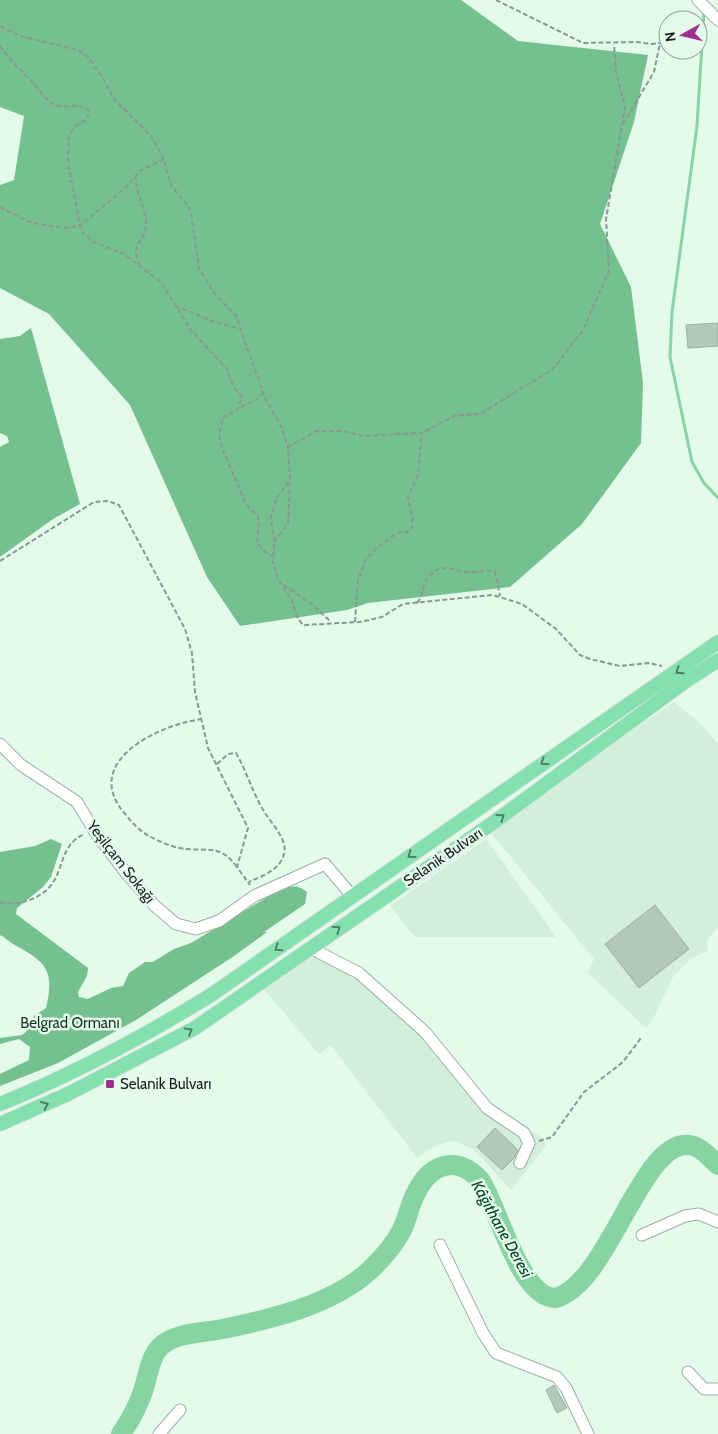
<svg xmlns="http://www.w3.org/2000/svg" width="718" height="1434" font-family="Cabin,sans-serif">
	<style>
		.built { fill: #d2efdb }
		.forest { fill: #74c08f }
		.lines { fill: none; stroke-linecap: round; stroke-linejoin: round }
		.stream { stroke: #87d3a1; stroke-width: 3 }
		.river { stroke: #87d3a1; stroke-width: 20 }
		.building { fill: #b3c8b9; stroke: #9bb0a1 }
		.minor-casing { stroke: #9cb0a2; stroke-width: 13 }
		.major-casing { stroke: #e3e4e4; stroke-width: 16 }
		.path { stroke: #89998e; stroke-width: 2; stroke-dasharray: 5 2.5; stroke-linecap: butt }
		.minor { stroke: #fff; stroke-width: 11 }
		.major { stroke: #85e0b0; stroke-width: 14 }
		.oneway { stroke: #4e8066 }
		.poi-dot { fill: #9f2f8e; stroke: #e4faeb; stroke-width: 2 }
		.labels { text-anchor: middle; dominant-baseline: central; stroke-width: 5; stroke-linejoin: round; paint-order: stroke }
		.street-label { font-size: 15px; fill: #18201b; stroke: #e4faeb }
		.park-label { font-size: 15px; fill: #143621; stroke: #e4faeb }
		.poi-label { font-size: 15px; fill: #18201b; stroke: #e4faeb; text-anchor: start }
		.water-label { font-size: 16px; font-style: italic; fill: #054324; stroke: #e4faeb }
	</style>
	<rect width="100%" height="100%" fill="#e4faeb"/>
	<g class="built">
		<path d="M674,702L700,723L718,744V927L707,940L708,950L691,959L673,977L651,1023L646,1028L588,973L594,959L488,829Z"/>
		<path d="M486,839L556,937H415L390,906Z"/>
		<path d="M317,946L365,971L492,1106L541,1137L546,1146L511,1190L474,1150L455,1141L436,1145L417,1158L331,1045L319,1054L261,986Z"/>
	</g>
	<g class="forest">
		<path d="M0,0H461L518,41L648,55L634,122L600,224L631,287L643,383L641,443L582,524L510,587L368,603L347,610L240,626L207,577L130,405L49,314L0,288V185L14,180L24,116L0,107Z"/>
		<path d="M31,328L80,504L53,519L0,557V447L9,442L7,436L0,433V339L20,336Z"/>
		<path d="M51,839L62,844L51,877L43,887L17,908L16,914L88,968L87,976L78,992L79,997L88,999L111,988L123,986L129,973L145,962H153L174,949L191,943L279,890C291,886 297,884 307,892L305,904L264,932H267L234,956L136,1020L58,1063L0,1086V1074L29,1060L30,1047L19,1039L0,1044V1038L22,1035L27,1031L34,1016L46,1008C55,969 46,962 13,944C8,941 5,937 0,935V852L35,846Z"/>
	</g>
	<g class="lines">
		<path class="stream" d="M704,11L697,126L672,312L670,357L692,462L704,483L718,498"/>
		<path class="river" d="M121,1434C129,1422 137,1408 142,1394C148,1379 149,1357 161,1346C177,1332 204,1333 223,1329C271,1319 332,1305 369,1271C382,1259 394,1245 402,1230C408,1217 410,1203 417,1191C432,1162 458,1156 480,1180C498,1206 519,1298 556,1298C611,1282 643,1130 694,1146C703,1149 711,1159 718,1165"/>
	</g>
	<g class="building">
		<path d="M718,323V346L688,348L686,325Z"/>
		<path d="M655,905L689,949L639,988L605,944Z"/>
		<path d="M495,1128L518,1150L514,1158L502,1170L477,1147Z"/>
		<path d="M554,1385L567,1408L557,1413L546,1390Z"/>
	</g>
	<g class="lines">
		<g class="minor-casing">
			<g id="minor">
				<path d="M698,0L718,20"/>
				<path d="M0,744L21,765L77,802L95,832L126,873L155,906L176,924L196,929L219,921L254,896L325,864L353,897"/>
				<path d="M313,946L318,952L359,973L425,1032L487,1108L524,1133L529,1143L520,1163"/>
				<path d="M642,1235L685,1216L699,1214L718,1222"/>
				<path d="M440,1245L483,1333L496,1353L557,1377L566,1388L588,1434"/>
				<path d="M688,1372L704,1389H718"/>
				<path d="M159,1434L180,1410"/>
			</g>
		</g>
		<g class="major-casing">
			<g id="major">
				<path d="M0,1104C74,1074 143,1037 211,995L718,642"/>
				<path d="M0,1124L68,1094L195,1028L497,820L683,683L718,660"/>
			</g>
		</g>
		<g class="path">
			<path d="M496,0L583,43L636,42L652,44L668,42"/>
			<path d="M693,20L694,13"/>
			<path d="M0,26L20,36L78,50L88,57L101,75L114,99L150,135L164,159"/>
			<path d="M0,46C10,60 22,71 34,84C40,91 45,99 53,104C65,111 81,100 90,112L86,120L74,127L69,137L68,163L81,231L92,241L124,254L161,282L190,329L226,368L235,389L242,397L238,409L223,418L219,435L223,450L246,504L258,516C262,536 247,541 273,557"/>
			<path d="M623,124L654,72L660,43"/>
			<path d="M136,175C134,191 145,205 146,221C147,249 127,235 141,268"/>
			<path d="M0,207L27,221L38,224L64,228L80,226L126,187L140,171L164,159L170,184L188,206L191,213L199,269L215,294L236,316L265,398L282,428L288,447L290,480L277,497L271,518L274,542L273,564L278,579L292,600L298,619L303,625L360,622L382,617L403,604L493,595L522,604L556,629L580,655L590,659L620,666L648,663L662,666"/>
			<path d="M175,306L215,322L241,329"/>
			<path d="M241,407L256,400L264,392"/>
			<path d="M288,447L317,431H343L363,436L422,433L454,416L480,414L553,369L583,330L609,271L606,219L625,107L616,72L614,44"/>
			<path d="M274,542L288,524L290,482"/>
			<path d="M0,561L94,502L108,501L119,505L185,629L192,653L195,692L208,748L248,828L237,867L250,885"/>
			<path d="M284,585L314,606L331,622"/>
			<path d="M417,603C424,595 423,583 427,578C444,560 452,572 471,572C480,572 487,570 495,572L500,596"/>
			<path d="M355,622L358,581L365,560L378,547L397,533L407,532L411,529L413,523L408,497L418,475L422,433"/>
			<path d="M202,719C157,725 79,763 126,815C133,824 141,832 151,837C160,842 177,849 187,849C210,851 221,845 237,867"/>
			<path d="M217,764L228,754L236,753C247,772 253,794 265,813C272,824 288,840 284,854C280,870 262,876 249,882"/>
			<path d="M0,902C17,907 41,899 52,884C65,865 60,846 84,834"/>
			<path d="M539,1141L552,1137L584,1092L623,1062L641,1038"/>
		</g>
		<use href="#minor" class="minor"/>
		<use href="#major" class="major"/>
	</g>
	<defs><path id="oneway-chevron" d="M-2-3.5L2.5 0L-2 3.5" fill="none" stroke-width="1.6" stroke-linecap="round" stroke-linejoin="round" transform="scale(1.25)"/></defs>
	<g class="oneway">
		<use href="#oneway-chevron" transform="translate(679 671) rotate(145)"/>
		<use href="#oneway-chevron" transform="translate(544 762) rotate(146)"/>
		<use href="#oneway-chevron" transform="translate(501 817) rotate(-36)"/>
		<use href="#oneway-chevron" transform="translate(411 855) rotate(144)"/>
		<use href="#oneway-chevron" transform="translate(337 929) rotate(-35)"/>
		<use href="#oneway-chevron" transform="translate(278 948) rotate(146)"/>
		<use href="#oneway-chevron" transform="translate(189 1031) rotate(-30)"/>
		<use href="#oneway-chevron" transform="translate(45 1105) rotate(-24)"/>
	</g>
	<rect class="poi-dot" x="105" y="1079" width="10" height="10" rx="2.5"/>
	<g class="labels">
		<g class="street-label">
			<text transform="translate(443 857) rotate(-34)">Selanik Bulvarı</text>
			<text transform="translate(121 862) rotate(52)">Yeşilçam Sokağı</text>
		</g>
		<g class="park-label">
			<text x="70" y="1023">Belgrad Ormanı</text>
		</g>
		<g class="poi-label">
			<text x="120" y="1084">Selanik Bulvarı</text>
		</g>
		<g class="water-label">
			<text transform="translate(502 1229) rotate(61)">Kâğıthane Deresi</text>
		</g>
	</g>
	<g transform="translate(683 35) rotate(262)"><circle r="24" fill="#e4faeb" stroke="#92a398"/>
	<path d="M0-4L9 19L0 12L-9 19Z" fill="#9f2f8e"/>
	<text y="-8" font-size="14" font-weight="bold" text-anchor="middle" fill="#18201b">N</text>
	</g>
</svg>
